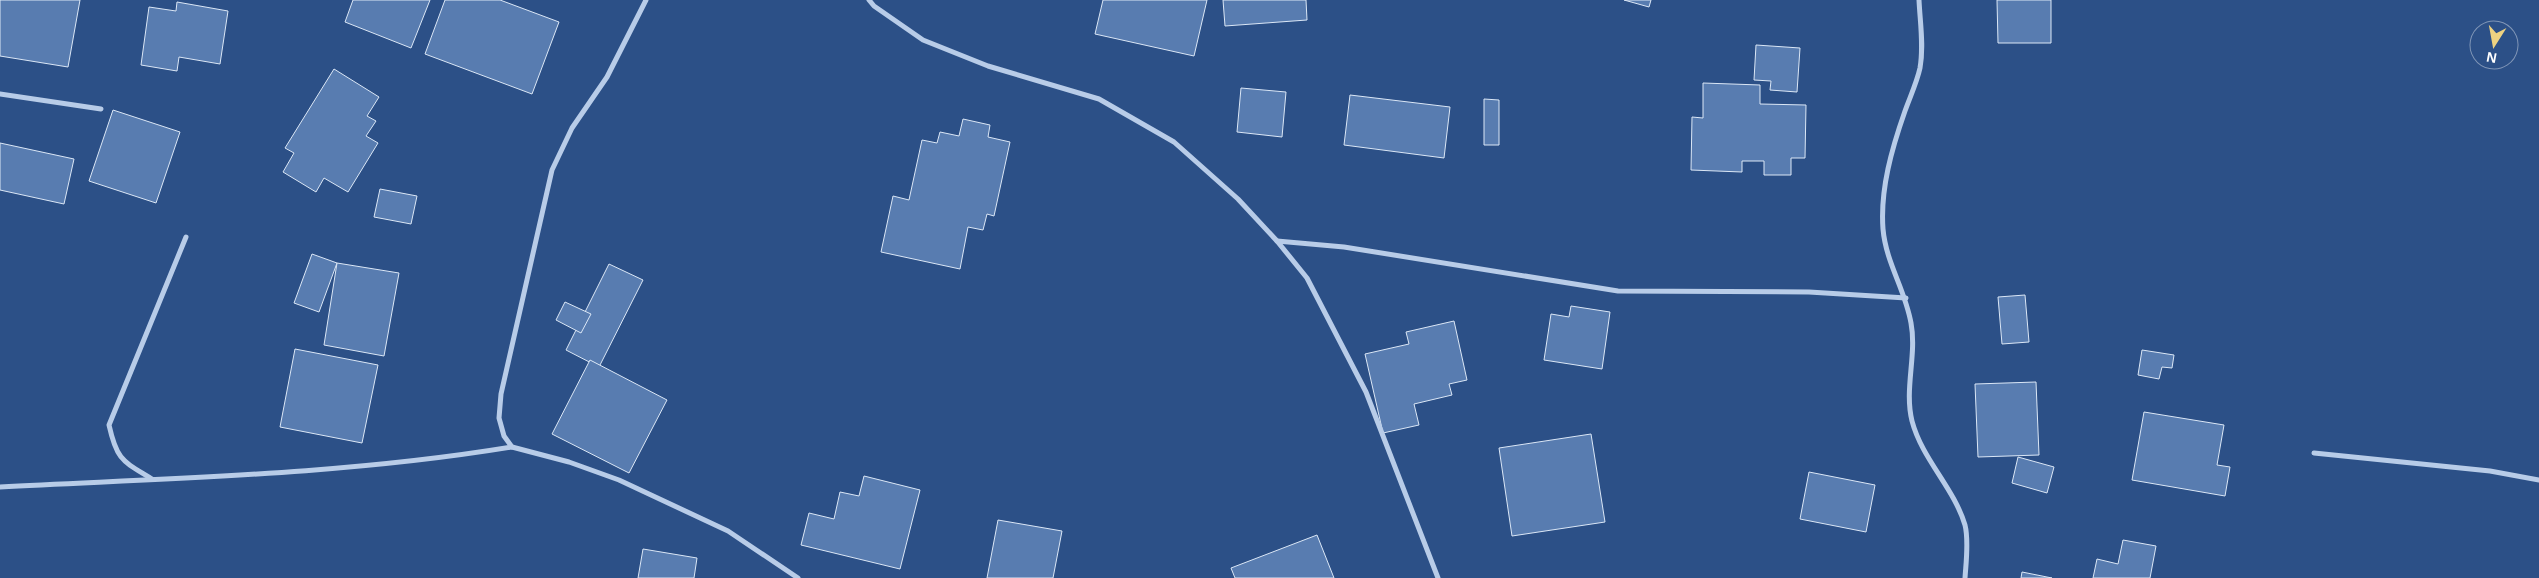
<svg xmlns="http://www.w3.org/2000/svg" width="2539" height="578" font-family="Arial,sans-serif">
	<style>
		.building { fill: #587cb0; stroke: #dbe7f6 }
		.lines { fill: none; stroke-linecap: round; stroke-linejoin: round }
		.street { stroke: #b8cce8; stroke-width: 5 }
	</style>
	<rect width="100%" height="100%" fill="#2c5087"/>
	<g class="building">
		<path d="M0,0H80L68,67L0,56Z"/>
		<path d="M353,0H430L411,48L345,22Z"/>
		<path d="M445,0H500L559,22L532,94L425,54Z"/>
		<path d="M1103,0H1207L1194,56L1095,34Z"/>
		<path d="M1223,0H1306L1307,20L1225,26Z"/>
		<path d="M1624,0H1651L1649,7Z"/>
		<path d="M1997,0H2051V43H1998Z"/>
		<path d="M177,2L228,11L220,64L179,57L177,71L141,65L149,7L176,11Z"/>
		<path d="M1756,45L1800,48L1797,92L1770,90L1771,81L1754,80Z"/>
		<path d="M334,69L379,97L367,116L376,121L366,136L378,143L348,192L324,178L316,192L283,172L294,153L285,148Z"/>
		<path d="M1703,83L1760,85V104L1806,105L1805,158H1791V175H1764V161H1742V172L1691,170L1692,117L1703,118Z"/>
		<path d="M1241,88L1286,92L1282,137L1237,132Z"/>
		<path d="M1350,95L1450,107L1444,158L1344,145Z"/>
		<path d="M1484,99L1499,100V145H1484Z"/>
		<path d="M113,110L180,132L156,203L89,181Z"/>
		<path d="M963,119L990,125L988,137L1010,142L994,216L987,214L983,230L968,227L960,269L881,252L893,196L909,200L922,140L937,143L940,132L959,136Z"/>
		<path d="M0,143L74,159L64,204L0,190Z"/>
		<path d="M380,189L417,196L411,224L374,217Z"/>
		<path d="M312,254L337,263L319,312L294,303Z"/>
		<path d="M337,263L399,273L384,356L324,345Z"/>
		<path d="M609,264L643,280L599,367L566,350Z"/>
		<path d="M2025,295L2029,342L2002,344L1998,297Z"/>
		<path d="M565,302L591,314L581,333L556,320Z"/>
		<path d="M1571,306L1610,312L1602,369L1544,360L1551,314L1569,317Z"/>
		<path d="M1454,321L1467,380L1449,384L1452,395L1414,404L1419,425L1383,433L1365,354L1409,344L1406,332Z"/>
		<path d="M295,349L378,365L362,443L280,427Z"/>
		<path d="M2142,350L2174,355L2172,368L2162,367L2159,379L2138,375Z"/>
		<path d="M590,360L667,400L629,473L552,434Z"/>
		<path d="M2036,382L2039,455L1978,457L1975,384Z"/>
		<path d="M2144,412L2224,425L2217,465L2230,467L2225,496L2132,480Z"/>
		<path d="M1591,434L1605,522L1512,536L1499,448Z"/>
		<path d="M2018,457L2054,467L2047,493L2012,483Z"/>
		<path d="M1809,472L1875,485L1866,532L1800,519Z"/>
		<path d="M864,476L920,490L900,569L801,545L809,513L834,519L840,492L859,496Z"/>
		<path d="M998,520L1062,531L1053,578H987Z"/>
		<path d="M1317,535L1334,578H1235L1231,568Z"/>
		<path d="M2123,540L2156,546L2150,578H2093L2097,559L2118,564Z"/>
		<path d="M643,549L697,558L694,578H638Z"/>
		<path d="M2022,572L2052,578H2021Z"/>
	</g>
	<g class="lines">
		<g class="street">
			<path d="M646,0L607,77L572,128L552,170L501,394L499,418L504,436L512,447L569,462L619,480L728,531L798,578"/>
			<path d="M869,0L874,6L923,40L988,66L1099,99L1174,142L1238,199L1277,241L1307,278L1366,392L1438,578"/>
			<path d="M1919,0C1920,22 1924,46 1920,68C1917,82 1910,97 1905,111C1892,148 1880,189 1883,229C1886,263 1905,289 1911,323C1917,355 1904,389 1912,421C1922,459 1954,488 1965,525C1969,541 1966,562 1965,578"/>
			<path d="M0,94L101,109"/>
			<path d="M1277,241L1344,247L1618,291L1809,292L1906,298"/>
			<path d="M2314,453L2490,471L2539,480"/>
			<path d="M152,479C123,461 117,461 109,425L186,237"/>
			<path d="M0,487C171,478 342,475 512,447"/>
		</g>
	</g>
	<g transform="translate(2494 45) rotate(191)"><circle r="24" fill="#2c5087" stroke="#8096b7"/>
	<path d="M0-4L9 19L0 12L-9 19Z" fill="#edd281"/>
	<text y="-8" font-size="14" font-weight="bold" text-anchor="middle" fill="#ffffff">N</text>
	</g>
</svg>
